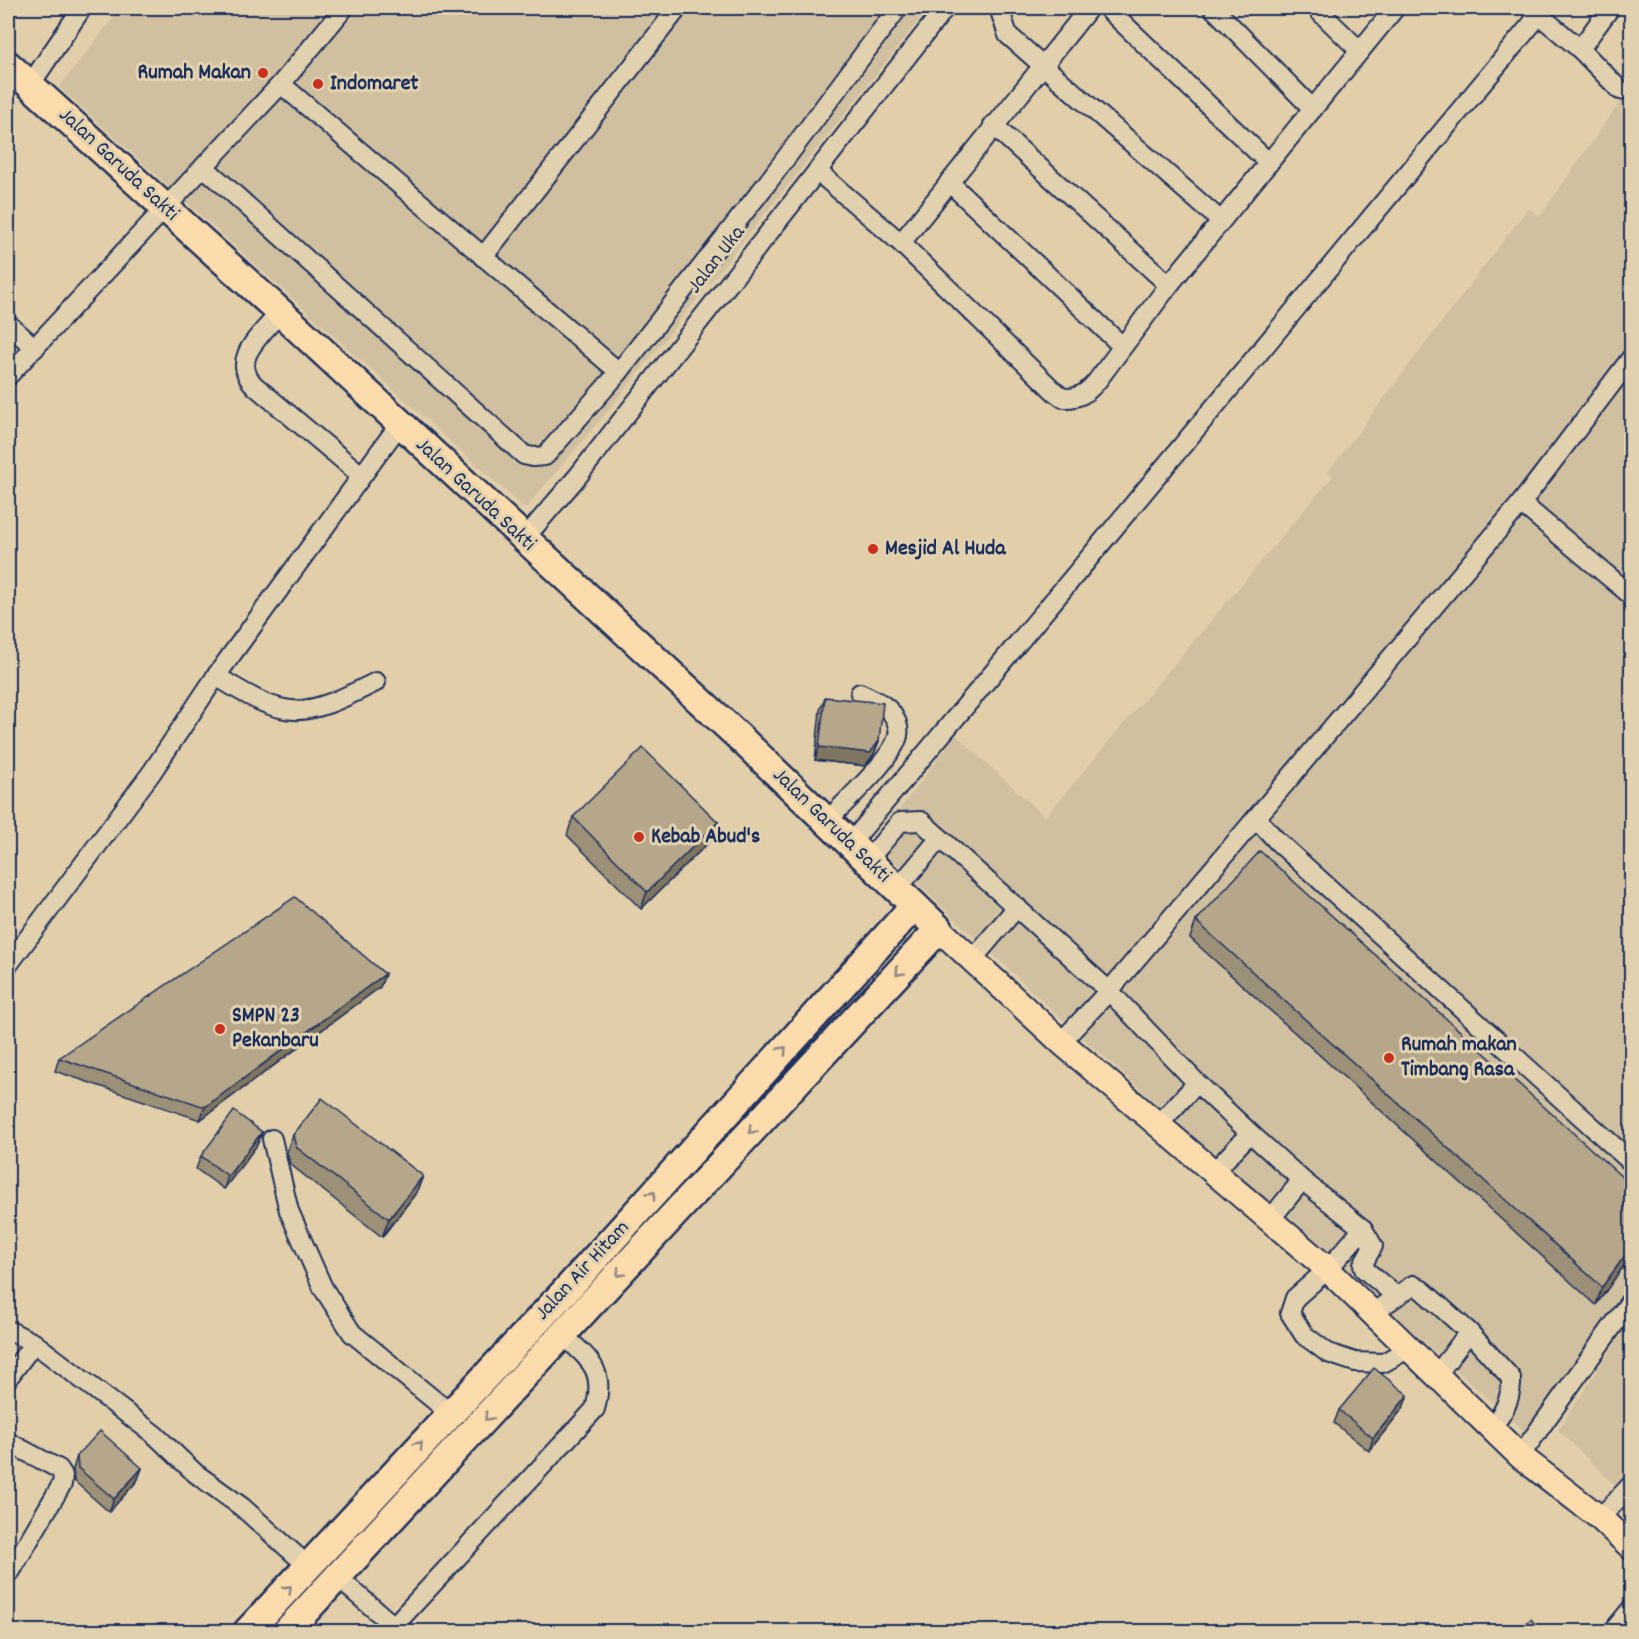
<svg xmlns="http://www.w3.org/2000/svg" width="1639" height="1639" font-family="Dekko,sans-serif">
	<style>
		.built { fill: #d1c0a0 }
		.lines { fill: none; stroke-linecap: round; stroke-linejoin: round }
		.minor-casing { stroke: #1b2f5e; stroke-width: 22 }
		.major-casing { stroke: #1b2f5e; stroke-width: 28 }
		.highway-casing { stroke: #1b2f5e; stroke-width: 32 }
		.minor { stroke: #e2d1ae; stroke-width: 18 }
		.major { stroke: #fcdcac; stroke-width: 24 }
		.highway { stroke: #fcdcac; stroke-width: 27 }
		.wall { fill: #9d9078; stroke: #1b2f5e; stroke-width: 1.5 }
		.shaded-wall { fill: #7f7561; stroke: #1b2f5e; stroke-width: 1.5 }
		.building { fill: #b6a78b; stroke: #1b2f5e; stroke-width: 1.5 }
		.oneway { stroke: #8c8685 }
		.poi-dot { fill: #c8321e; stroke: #e2d1ae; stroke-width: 2 }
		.labels { text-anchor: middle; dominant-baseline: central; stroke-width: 6; stroke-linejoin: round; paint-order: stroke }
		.poi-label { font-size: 22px; font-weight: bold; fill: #1b2f5e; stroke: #e2d1ae; text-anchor: start }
		.street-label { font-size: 22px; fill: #1b2f5e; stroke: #e2d1ae }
	</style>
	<rect width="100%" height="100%" fill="#e2cfaa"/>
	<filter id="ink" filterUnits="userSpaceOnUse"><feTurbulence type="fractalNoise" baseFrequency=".0167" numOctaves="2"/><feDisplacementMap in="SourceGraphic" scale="12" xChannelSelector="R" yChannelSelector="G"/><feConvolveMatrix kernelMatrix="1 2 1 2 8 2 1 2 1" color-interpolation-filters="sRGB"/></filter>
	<g filter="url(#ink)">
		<g class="built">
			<path d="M121,8H929L608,411L525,509L59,87Z"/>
			<path d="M1631,86V1287L1530,1436L1065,1022L874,843L956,735L1045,817L1333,476L1328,472L1528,208L1540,216Z"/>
			<path d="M1631,1319V1489L1624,1494L1558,1430Z"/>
		</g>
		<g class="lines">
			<g class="minor-casing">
				<g id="minor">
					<path d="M999,8L1008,35L1221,221"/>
					<path d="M1107,8L1269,163"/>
					<path d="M1213,8L1313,109"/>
					<path d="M1316,8L1360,51"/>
					<path d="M1532,9L1580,49L1620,90"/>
					<path d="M1580,49L1610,8"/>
					<path d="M281,84L619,372"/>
					<path d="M30,85L82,8"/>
					<path d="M993,125L1169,285"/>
					<path d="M204,167L524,455L533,457L545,456L619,372L768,182L898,8"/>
					<path d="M817,171L901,243L1055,392L1063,398C1079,399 1087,393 1097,381L1169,285L1395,8"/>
					<path d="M949,182L1122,346"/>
					<path d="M901,243L1089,8"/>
					<path d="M483,257L678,8"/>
					<path d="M280,312C262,335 228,359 255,386L361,475"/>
					<path d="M8,324L35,348"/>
					<path d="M8,376L281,84L344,8"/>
					<path d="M1521,503L1632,357"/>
					<path d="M524,539L578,476L945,8"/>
					<path d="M216,676C288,721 300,720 376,682"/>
					<path d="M1256,818L1521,503L1632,596"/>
					<path d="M827,821C845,802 889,762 897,739C900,732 898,723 894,717C888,705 872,699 860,693"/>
					<path d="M849,845C1081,570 1309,292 1539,15"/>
					<path d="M867,861L900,822L921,821L1109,991L1197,1083L1250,1133L1302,1180L1363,1229L1373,1246L1363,1264L1364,1269L1395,1295"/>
					<path d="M897,889L940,838"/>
					<path d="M972,960L1017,907"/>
					<path d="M8,965L152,772L216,676L399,425"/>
					<path d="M1061,1042L1109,991L1256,818L1277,841L1629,1160"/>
					<path d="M1158,1125L1197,1083"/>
					<path d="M272,1139L289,1211L323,1288L352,1333L450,1413"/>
					<path d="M1213,1173L1250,1133"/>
					<path d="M1269,1221L1302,1180"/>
					<path d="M1363,1229L1328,1269L1295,1298L1290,1313L1304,1335L1328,1353L1355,1362L1383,1363L1408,1349"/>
					<path d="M1371,1314L1413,1285L1422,1290L1469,1332L1436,1376"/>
					<path d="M8,1330L34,1343"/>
					<path d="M1469,1332L1511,1378C1512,1397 1504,1413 1492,1427"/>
					<path d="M8,1378L34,1343L155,1435L195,1473L242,1507L309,1567"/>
					<path d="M8,1442L59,1469L63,1475L62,1484L11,1571"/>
					<path d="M1520,1456L1632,1299"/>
					<path d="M1600,1518L1632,1484"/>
					<path d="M337,1577L394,1626"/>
					<path d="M1613,1631L1632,1608"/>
					<path d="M388,1632L595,1409C606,1370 590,1360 563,1335"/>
				</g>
			</g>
			<g class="major-casing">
				<path id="major" d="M939,929L1061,1042L1324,1266L1520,1456L1600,1518L1632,1548"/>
			</g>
			<g class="highway-casing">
				<g id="highway">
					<path d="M8,65L291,322L738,736L939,929L286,1632"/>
					<path d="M247,1632L570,1286L914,906"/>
				</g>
			</g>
			<use href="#minor" class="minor"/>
			<use href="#major" class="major"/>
			<use href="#highway" class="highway"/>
		</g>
		<g class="wall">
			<path d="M825,697L879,741L874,754L865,766L815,760L820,710Z"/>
			<path d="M573,817L718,822L712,839L641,909L567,835Z"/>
			<path d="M1196,921L1632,1186V1254L1596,1305L1190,938Z"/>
			<path d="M385,974L380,987L200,1120L55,1071L59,1058Z"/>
			<path d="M262,1132L257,1145L224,1189L196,1169L201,1156Z"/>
			<path d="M293,1135L423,1176L416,1193L382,1237L290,1164L287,1152Z"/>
			<path d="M1403,1408L1369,1451L1334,1423L1339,1410Z"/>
			<path d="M77,1456L142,1468L137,1481L109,1512L74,1481L73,1469Z"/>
		</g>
		<g class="shaded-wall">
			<path d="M879,741L874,754L865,766L815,760L819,747Z"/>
			<path d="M718,822L712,839L641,909L647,892Z"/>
			<path d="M385,974L380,987L200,1120L205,1107Z"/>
			<path d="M262,1132L257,1145L224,1189L228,1176Z"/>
			<path d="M423,1176L416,1193L382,1237L389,1219Z"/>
			<path d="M1632,1246V1254L1596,1305L1602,1287Z"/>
			<path d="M1408,1395L1403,1408L1369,1451L1373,1438Z"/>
			<path d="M142,1468L137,1481L109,1512L114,1499Z"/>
		</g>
		<g class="building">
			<path d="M825,697L883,703L879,741L870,753L819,747Z"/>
			<path d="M643,748L718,822L647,892L573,817Z"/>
			<path d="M1260,851L1632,1186V1246L1602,1287L1196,921Z"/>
			<path d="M295,897L385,974L205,1107L59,1058Z"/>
			<path d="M322,1098L423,1176L389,1219L296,1147L293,1135Z"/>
			<path d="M234,1111L262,1132L228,1176L201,1156Z"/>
			<path d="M1374,1368L1408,1395L1373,1438L1339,1410Z"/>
			<path d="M100,1431L142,1468L114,1499L78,1468L77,1456Z"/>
			<path d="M1531,1619L1541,1632H1513Z"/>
		</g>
		<defs><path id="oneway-chevron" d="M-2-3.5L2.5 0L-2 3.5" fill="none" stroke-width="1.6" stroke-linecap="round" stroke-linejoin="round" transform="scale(1.5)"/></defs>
		<g class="oneway">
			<use href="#oneway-chevron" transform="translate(899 972) rotate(133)"/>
			<use href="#oneway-chevron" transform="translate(783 1050) rotate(-48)"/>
			<use href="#oneway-chevron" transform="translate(752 1130) rotate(133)"/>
			<use href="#oneway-chevron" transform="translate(652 1195) rotate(-48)"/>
			<use href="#oneway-chevron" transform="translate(620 1273) rotate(133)"/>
			<use href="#oneway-chevron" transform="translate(488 1417) rotate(132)"/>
			<use href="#oneway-chevron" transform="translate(419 1445) rotate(-48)"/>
			<use href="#oneway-chevron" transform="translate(288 1589) rotate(-46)"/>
		</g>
	</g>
	<g class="poi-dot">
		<circle cx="263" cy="73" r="6"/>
		<circle cx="318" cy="84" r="6"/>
		<circle cx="873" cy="549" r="6"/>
		<circle cx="639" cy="837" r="6"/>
		<circle cx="220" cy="1029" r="6"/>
		<circle cx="1389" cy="1058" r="6"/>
	</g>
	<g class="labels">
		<g class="poi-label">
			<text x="251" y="73" text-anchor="end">Rumah Makan</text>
			<text x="330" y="84">Indomaret</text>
			<text x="885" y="549">Mesjid Al Huda</text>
			<text x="651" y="837">Kebab Abud's</text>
			<text x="232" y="1016">SMPN 23<tspan x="232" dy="25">Pekanbaru</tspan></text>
			<text x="1401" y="1045">Rumah makan<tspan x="1401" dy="25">Timbang Rasa</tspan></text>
		</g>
		<g class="street-label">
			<text transform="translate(118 165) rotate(43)">Jalan Garuda Sakti</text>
			<text transform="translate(717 260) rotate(-52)">Jalan Uka</text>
			<text transform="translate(475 495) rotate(43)">Jalan Garuda Sakti</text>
			<text transform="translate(831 826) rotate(44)">Jalan Garuda Sakti</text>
			<text transform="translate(583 1271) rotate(-47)">Jalan Air Hitam</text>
		</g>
	</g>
	<rect width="1639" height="1639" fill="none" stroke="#e2d1ae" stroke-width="30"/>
	<rect x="15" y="15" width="1609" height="1609" fill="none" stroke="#1b2f5e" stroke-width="2" filter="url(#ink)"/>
</svg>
